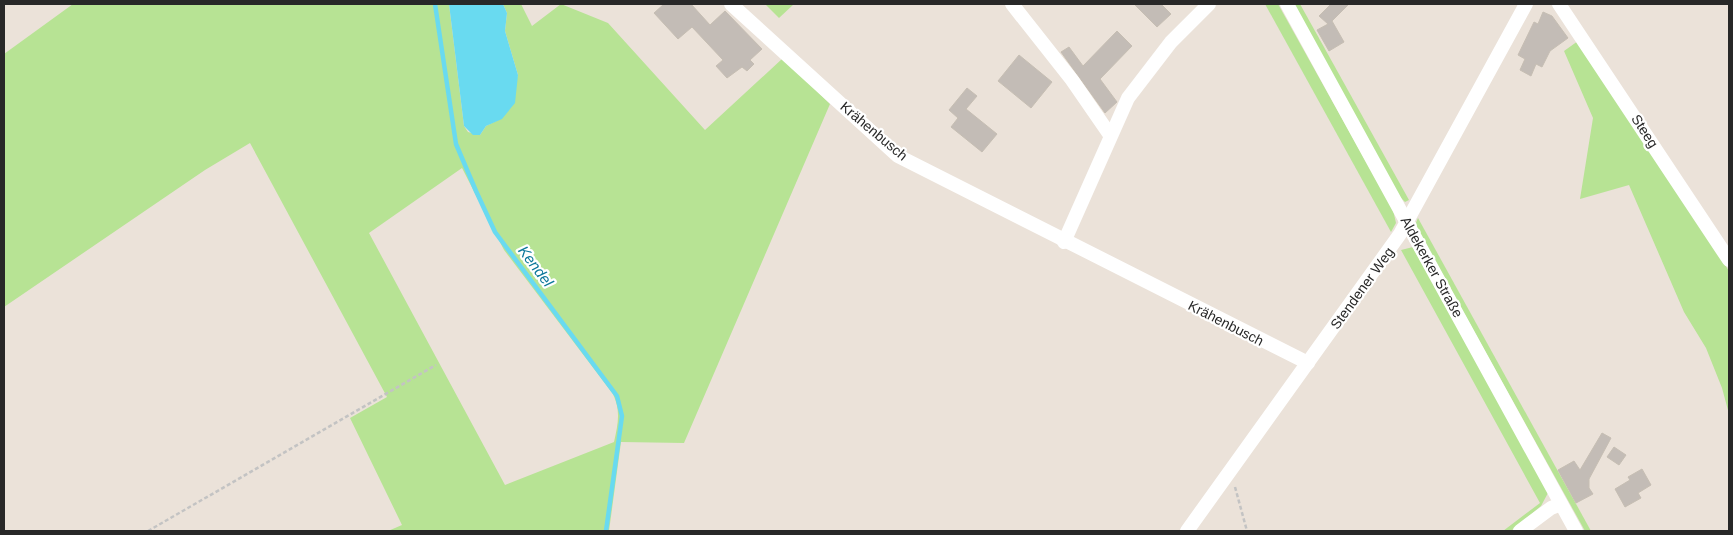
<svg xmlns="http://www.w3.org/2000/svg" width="1733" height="535" font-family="Arial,sans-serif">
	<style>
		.green { fill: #b7e394; fill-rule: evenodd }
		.water { fill: #69daf0 }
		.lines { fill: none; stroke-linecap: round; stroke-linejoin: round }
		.stream { stroke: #69daf0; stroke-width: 4.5 }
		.building { fill: #c3bcb6; stroke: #c6beb3 }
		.path { stroke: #c3c3c3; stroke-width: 2.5; stroke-dasharray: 4 2.5; stroke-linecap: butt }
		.minor { stroke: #fff; stroke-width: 14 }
		.labels { text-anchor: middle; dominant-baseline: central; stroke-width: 4.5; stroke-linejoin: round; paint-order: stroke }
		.street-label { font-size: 14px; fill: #282828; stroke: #fff }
		.water-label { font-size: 15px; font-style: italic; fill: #0b779a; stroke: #fff }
	</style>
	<rect width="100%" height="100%" fill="#ebe2d9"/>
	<g class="green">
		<path d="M73,4H449L464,126L468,132L480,135L486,126L502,118L518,75L505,31L507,13L503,4H521L532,26L561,4L608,23L705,130L783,58L830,104L684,443L621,442L609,531H388L402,525L350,418L387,397L250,143L205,170L4,307V54ZM462,168L504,250L613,394C621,411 618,424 614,442L505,485L369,233Z"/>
		<path d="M765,4H794L779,18Z"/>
		<path d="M1265,4H1278L1393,210L1396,223L1391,232Z"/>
		<path d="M1293,4H1300L1409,200L1405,202L1400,197Z"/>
		<path d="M1578,41L1729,271V414L1722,388L1706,348L1684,312L1629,185L1580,199L1593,118L1564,51Z"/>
		<path d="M1418,218L1591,531H1585L1415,225Z"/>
		<path d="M1413,247L1549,491L1541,506L1511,531H1503L1540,503L1401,250Z"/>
	</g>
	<path class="water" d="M449,4H503L507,13L505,31L518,75L515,103L502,119L486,126L480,135H473L464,126Z"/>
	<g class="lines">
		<path class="stream" d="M435,4L456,144L476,191L495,232L617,396L622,416L606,531"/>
	</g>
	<g class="building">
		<path d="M664,4H691L710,25L725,11L762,49L750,60L754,64L747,71L742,67L727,78L716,66L723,60L692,27L678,39L654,13Z"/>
		<path d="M1134,4H1161L1171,14L1157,27Z"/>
		<path d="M1331,4H1349L1332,21L1344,42L1329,51L1317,30L1328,24L1319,16Z"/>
		<path d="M1543,12L1552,16L1568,38L1550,51L1542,67L1536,64L1531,76L1520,70L1525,59L1518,55L1534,22L1538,24Z"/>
		<path d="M1117,31L1132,46L1100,79L1117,102L1105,113L1061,52L1069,47L1083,66Z"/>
		<path d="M1019,55L1052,82L1031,108L998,81Z"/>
		<path d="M967,88L977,96L966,109L997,134L982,152L951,127L958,118L949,110Z"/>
		<path d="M1602,433L1611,438L1589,479V488L1593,494L1576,503L1558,470L1574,461L1580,470Z"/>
		<path d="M1614,447L1626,455L1619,465L1607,457Z"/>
		<path d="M1642,469L1651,485L1638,493L1641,498L1625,507L1615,489L1630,480L1628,477Z"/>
	</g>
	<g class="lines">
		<g class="path">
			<path d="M1235,487L1247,531"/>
			<path d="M148,531L436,365"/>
		</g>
		<g class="minor">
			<path d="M731,4L898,156L1308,363"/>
			<path d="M1012,4L1072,80L1110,135"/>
			<path d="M1287,4L1576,531"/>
			<path d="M1559,4L1729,260"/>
			<path d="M1064,242L1128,98L1171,42L1209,4"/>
			<path d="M1187,531L1400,234L1526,4"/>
			<path d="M1520,531L1551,508L1561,504"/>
		</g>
	</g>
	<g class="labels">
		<g class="street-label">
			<text transform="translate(874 131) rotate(40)">Krähenbusch</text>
			<text transform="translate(1645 131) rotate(57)">Steeg</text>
			<text transform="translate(1432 267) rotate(61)">Aldekerker Straße</text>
			<text transform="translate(1362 288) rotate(-54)">Stendener Weg</text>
			<text transform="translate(1226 323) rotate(27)">Krähenbusch</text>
		</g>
		<g class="water-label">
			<text transform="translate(536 266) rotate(53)">Kendel</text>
		</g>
	</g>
	<rect width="1733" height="535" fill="none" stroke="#282828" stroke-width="10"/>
</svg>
